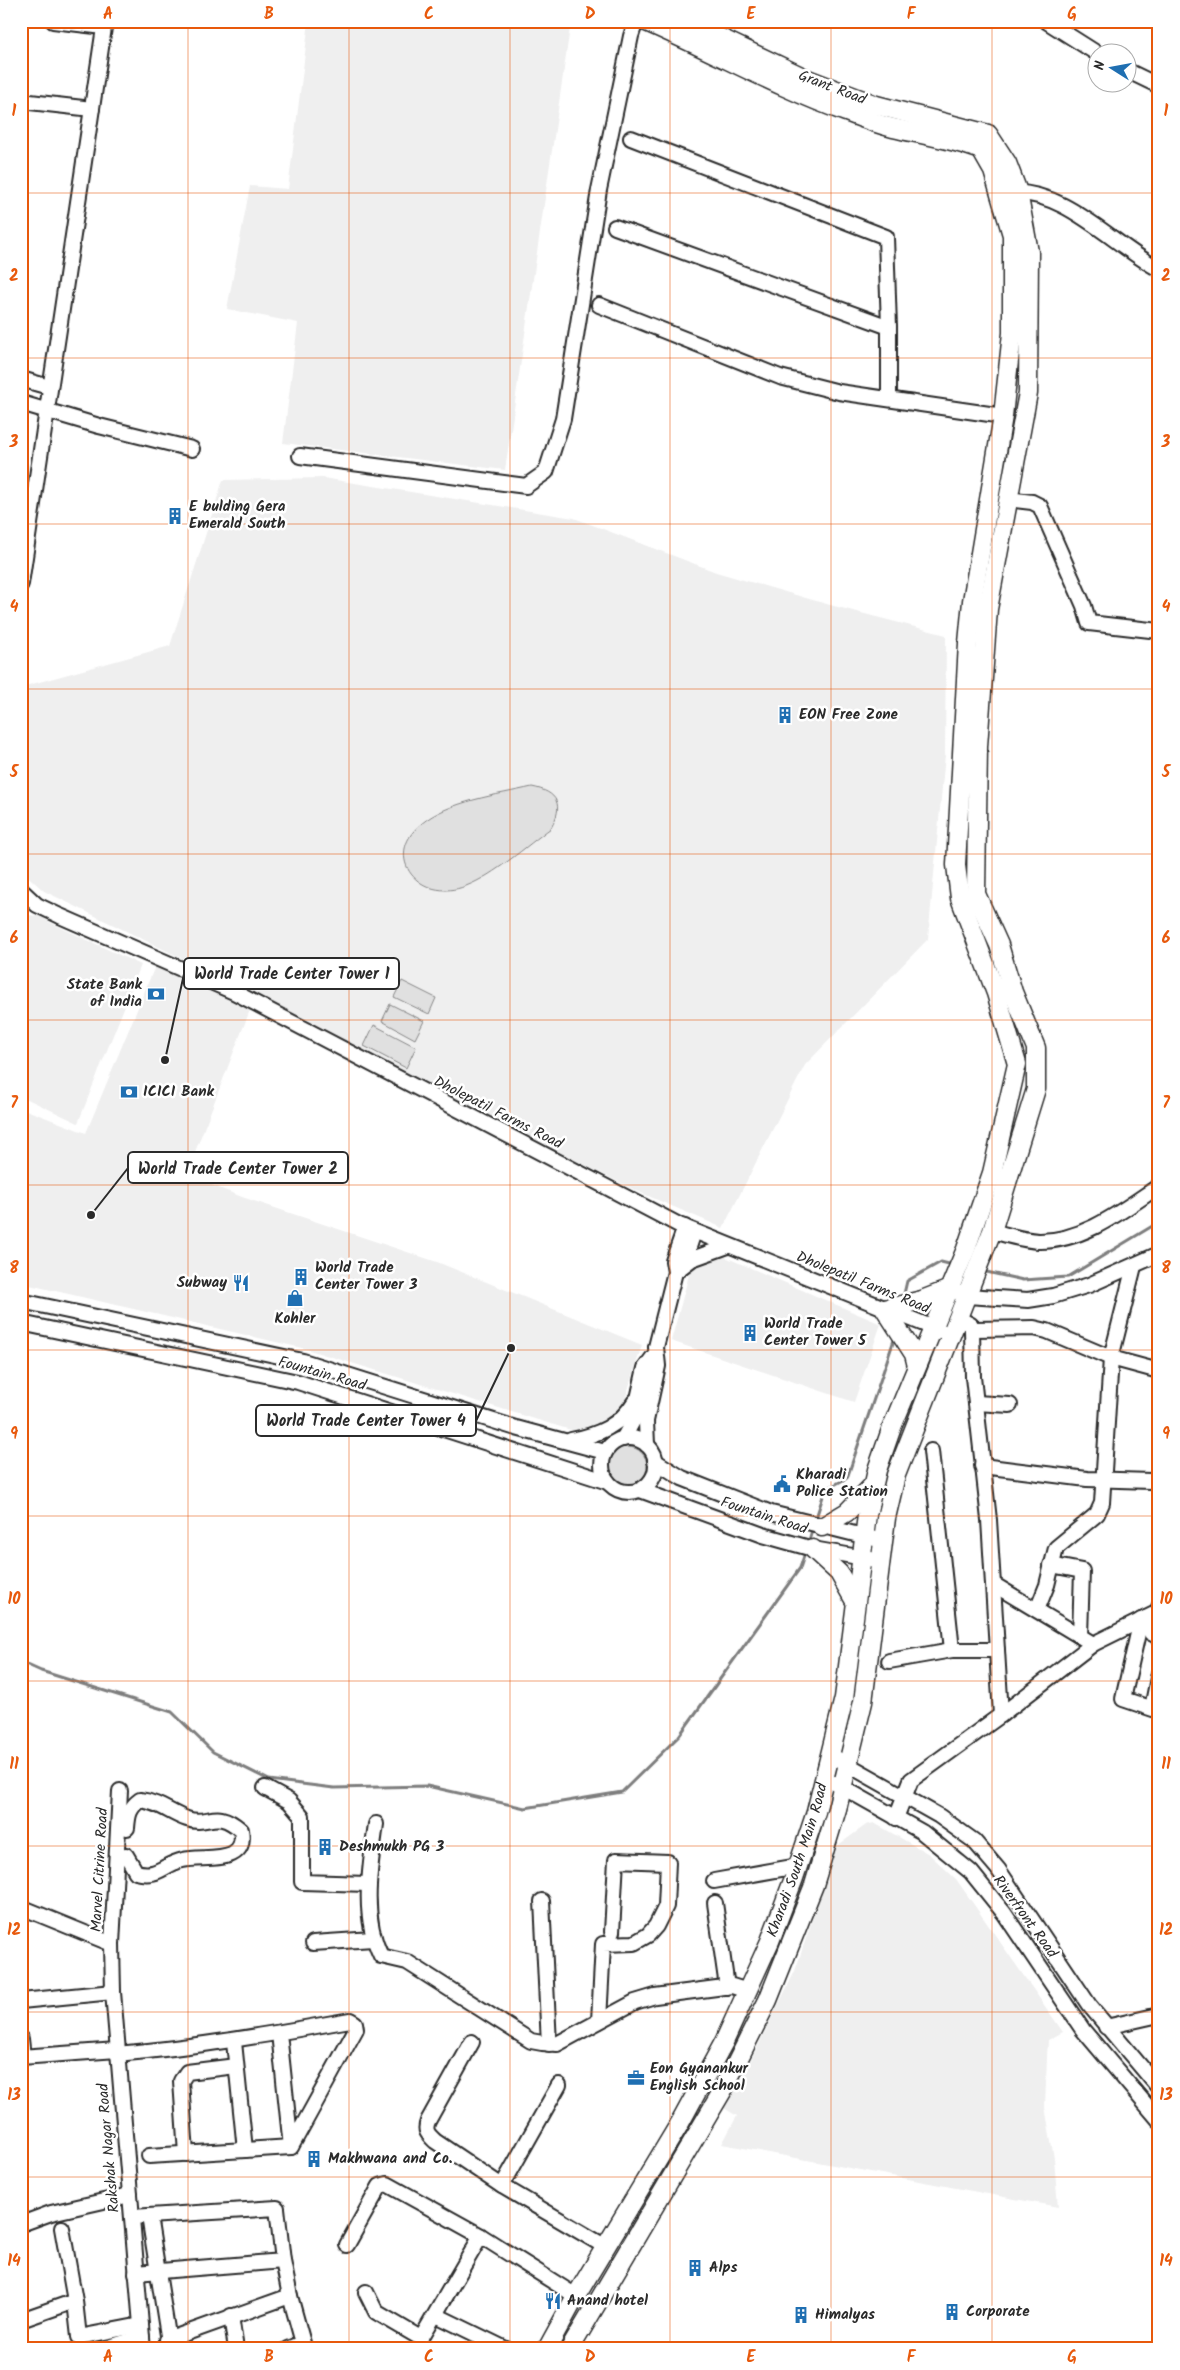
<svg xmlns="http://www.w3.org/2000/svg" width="1180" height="2370" font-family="Kalam,sans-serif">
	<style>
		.built { fill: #efefef }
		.green { fill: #e0e0e0; stroke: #868686 }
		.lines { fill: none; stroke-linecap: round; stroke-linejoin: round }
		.stream { stroke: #7e7e7e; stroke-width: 3 }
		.minor-casing { stroke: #2b2b2b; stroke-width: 18 }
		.major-casing { stroke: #2b2b2b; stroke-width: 21 }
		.minor { stroke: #fff; stroke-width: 14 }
		.major { stroke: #fff; stroke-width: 18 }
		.grid { fill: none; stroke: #e8590c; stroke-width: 1; stroke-opacity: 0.55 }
		.labels { text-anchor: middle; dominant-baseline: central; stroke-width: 5; stroke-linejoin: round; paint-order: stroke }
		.street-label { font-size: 15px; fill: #2b2b2b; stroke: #fff }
		.poi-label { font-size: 15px; font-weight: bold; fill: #2b2b2b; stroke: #fff; text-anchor: start }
		.leader { fill: none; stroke: #2b2b2b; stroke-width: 2 }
		.callout-dot { fill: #2b2b2b; stroke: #fff; stroke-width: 2 }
		.callout { fill: #fff; stroke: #2b2b2b; stroke-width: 2 }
		.callout-label { font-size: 16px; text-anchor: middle; font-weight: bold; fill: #2b2b2b }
		.neatline { fill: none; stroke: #e8590c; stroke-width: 2 }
		.grid-label { font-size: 16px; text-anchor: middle; font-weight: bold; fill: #e8590c }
	</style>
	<rect width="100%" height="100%" fill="#fff"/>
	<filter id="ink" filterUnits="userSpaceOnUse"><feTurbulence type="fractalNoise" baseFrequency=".02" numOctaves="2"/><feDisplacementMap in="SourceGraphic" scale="10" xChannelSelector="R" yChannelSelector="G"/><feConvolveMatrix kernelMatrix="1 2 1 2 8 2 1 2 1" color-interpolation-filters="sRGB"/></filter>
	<g filter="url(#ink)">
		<g class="built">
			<path d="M309,21H571L505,470L283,443L298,323L227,309L250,186L288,189Z"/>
			<path d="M323,478L574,518L716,572L830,605L946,635L945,755L928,939L805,1065L723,1228L639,1192L476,1111L253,993L44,891L21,870V709L25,686L170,646L223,480Z"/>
			<path d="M25,915L41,916L49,922L141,965L78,1123L21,1096V918Z"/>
			<path d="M158,959L250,1010L186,1175L242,1197L437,1262L642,1345L622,1409L602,1424L574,1431L306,1349L21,1283V1108L86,1133Z"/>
			<path d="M697,1245L881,1324L854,1402L671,1341Z"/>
			<path d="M874,1823L929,1854L956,1879L1063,2032L1048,2040L1047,2057L1045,2107L1054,2158L1058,2207L722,2144L737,2116L724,2108L750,2062L795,1971L837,1846L866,1825Z"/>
		</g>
		<g class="green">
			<path d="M532,787C558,792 564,805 551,828C526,846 495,875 466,886C420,904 381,857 421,824C448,801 498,795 532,787Z"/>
			<path d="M402,981L436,998L429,1014L394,997Z"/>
			<path d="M390,1004L424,1021L415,1039L382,1021Z"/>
			<path d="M374,1025L416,1047L406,1068L364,1046Z"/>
			<circle cx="628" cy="1466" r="19"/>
		</g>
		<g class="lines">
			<g class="stream">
				<path d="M982,1271L1023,1280L1068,1277L1159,1222"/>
				<path d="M903,1298L907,1281L941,1262L953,1265"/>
				<path d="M815,1521L825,1490L847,1478L894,1340"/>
				<path d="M808,1544L813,1527"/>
				<path d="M21,1662L41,1671L172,1712L213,1752L269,1780L334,1788L427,1786L525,1808L622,1792L679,1736L800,1568L806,1550"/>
			</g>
			<g class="minor-casing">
				<g id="minor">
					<path d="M53,21L104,27"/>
					<path d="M1046,21L1098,54"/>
					<path d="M1128,71L1159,86"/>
					<path d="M21,101L92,109"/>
					<path d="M631,138L886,237L889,327"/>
					<path d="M1009,193C1064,188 1113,245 1159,269"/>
					<path d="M615,227L889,327V399"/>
					<path d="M599,305L780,377L839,392L1003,416"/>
					<path d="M21,379L49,387"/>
					<path d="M21,403L99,426L192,449"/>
					<path d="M300,456L526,486L546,472L563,419L599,190L631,36L636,21"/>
					<path d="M1007,499L1032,502L1040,506L1084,606L1089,623L1159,631"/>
					<path d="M21,584L105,21"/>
					<path d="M21,890L37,905L60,916L234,992L679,1225L951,1335"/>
					<path d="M992,1231C1007,1235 1022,1240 1038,1241C1083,1242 1123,1210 1159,1186"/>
					<path d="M683,1265L694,1232"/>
					<path d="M675,1272L692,1259L728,1246"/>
					<path d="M957,1292L967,1296L1028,1300L1053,1296L1089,1285L1159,1254"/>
					<path d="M21,1301L303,1361L516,1428L605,1452"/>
					<path d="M958,1318L971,1325L972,1329L973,1377L989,1520L1001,1715"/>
					<path d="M21,1323L298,1382L608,1482"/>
					<path d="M972,1329L1034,1328L1047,1331L1111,1358L1159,1371"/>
					<path d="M976,1403L1010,1405"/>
					<circle cx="629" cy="1465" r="27"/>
					<path d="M623,1439L633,1421L645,1368L656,1353"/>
					<path d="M571,1440C598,1435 620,1426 635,1401"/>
					<path d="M647,1445L646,1421L658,1366L656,1347L675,1272L673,1261L685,1227"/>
					<path d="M931,1451L952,1650"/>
					<path d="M655,1461L682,1478L771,1513L883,1541"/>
					<path d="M982,1466L1087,1479L1151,1481L1159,1478"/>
					<path d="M640,1490L763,1535L813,1549L881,1561"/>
					<path d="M1051,1565L1082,1571L1080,1636"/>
					<path d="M993,1584L1093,1644"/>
					<path d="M1037,1610L1047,1585L1056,1548L1097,1514L1102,1503L1111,1358L1134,1266"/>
					<path d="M1146,1618L1151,1633L1159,1637"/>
					<path d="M1141,1620L1123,1699L1159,1711"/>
					<path d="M889,1661L952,1650H997"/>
					<path d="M1152,1708L1159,1673"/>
					<path d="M831,1755L939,1816L974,1841L998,1869L1089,2005L1159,2088"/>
					<path d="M835,1783L922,1832L971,1872L1004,1913L1083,2030L1159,2120"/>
					<path d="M265,1788L289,1801L302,1816V1882L368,1884"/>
					<path d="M120,1791L112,1944L113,1992L143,2349"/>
					<path d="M896,1818L911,1780L1001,1715L1093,1644L1158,1612L1159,1607"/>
					<path d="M376,1824C370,1868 361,1915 381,1956L407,1962L531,2041L542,2043L557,2044L635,2002L655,1996L732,1986L748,1991"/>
					<path d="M126,1855L136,1872C159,1878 163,1864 183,1860C206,1855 248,1866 241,1830C215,1807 209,1827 187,1819C170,1813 159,1802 140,1800C129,1808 128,1815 127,1828"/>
					<path d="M714,1881L798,1866"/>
					<path d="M542,1901L549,2044"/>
					<path d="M715,1903L727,1987"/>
					<path d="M21,1907L112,1944"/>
					<path d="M313,1943L373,1939"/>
					<path d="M21,2001L113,1992"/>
					<path d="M599,2021L603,1944L634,1943L648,1935L656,1926L666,1906L668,1862L616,1860L612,1932"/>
					<path d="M1106,2027L1159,2015"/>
					<path d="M21,2039L23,2057"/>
					<path d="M472,2042L428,2121C424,2131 428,2134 435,2141L502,2186L606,2247"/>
					<path d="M117,2054C197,2047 272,2034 350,2020L355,2023L356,2029L291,2147L279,2033"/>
					<path d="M21,2057L117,2050"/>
					<path d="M245,2150L291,2147"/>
					<path d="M186,2154L181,2081L187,2072L236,2066"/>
					<path d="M149,2156L245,2150L234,2042"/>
					<path d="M502,2186L559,2085"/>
					<path d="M149,2216L170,2348"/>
					<path d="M132,2217L277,2208L283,2261L290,2296L167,2340"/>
					<path d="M21,2224L51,2213L130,2195"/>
					<path d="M62,2228L75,2301"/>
					<path d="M347,2245L380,2186L387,2184L481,2236L576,2296"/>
					<path d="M136,2273L283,2261"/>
					<path d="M366,2292L376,2312L417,2336L423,2335L481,2236"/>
					<path d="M436,2315L506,2349"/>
					<path d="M231,2316L236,2349"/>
					<path d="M21,2320L75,2301L79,2337L141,2325"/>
					<path d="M103,2349L142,2337"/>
					<path d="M288,2349L303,2343L290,2296"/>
				</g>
			</g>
			<g class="major-casing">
				<g id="major">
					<path d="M917,1366L914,1354L885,1309L922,1300L950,1289"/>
					<path d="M822,1527L847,1512L873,1485"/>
					<path d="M813,1549L839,1573L856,1603"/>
					<path id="s1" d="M547,2349L576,2296L680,2123L724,2042L770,1941L794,1878L816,1812L844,1698L867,1515L877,1470L892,1427L966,1249L992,1173L1017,1064L996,993L960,898L956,865L968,643L972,601L1003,416L1012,333V235L993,171L981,150C952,139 923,135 893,128C877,124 861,118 846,112C776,87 712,50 644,21"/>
					<path d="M570,2349L723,2090L768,2000L814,1885L837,1809L863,1702L886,1518L896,1475L992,1231L1036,1089V1048L1013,992L999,945L976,894L978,746L988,609L1028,393L1029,252L1018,192L1007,163L988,134L876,105L805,78L685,21"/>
				</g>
			</g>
			<use href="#minor" class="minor"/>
			<use href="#major" class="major"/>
		</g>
	</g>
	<path class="grid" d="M188,21V2349M349,21V2349M510,21V2349M670,21V2349M831,21V2349M992,21V2349M21,193H1159M21,358H1159M21,524H1159M21,689H1159M21,854H1159M21,1020H1159M21,1185H1159M21,1350H1159M21,1516H1159M21,1681H1159M21,1846H1159M21,2012H1159M21,2177H1159"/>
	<defs>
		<g id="building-bare" transform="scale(1.35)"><path d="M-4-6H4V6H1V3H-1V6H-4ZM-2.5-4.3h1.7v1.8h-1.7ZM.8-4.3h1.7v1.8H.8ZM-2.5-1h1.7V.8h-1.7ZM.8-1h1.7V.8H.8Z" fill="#1f6fb2" stroke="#fff" stroke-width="2.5" paint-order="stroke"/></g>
		<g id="bank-bare" transform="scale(1.35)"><path d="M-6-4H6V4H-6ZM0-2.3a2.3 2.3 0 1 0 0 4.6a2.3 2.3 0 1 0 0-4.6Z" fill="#1f6fb2" stroke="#fff" stroke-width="2.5" paint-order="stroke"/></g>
		<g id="restaurant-bare" transform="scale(1.35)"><path d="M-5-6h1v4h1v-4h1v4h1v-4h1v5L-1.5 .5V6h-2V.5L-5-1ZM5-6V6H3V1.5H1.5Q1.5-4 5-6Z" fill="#1f6fb2" stroke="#fff" stroke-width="2.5" paint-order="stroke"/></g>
		<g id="shop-bare" transform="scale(1.35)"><path d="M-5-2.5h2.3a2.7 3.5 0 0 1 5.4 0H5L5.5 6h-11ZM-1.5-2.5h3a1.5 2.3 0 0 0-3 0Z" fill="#1f6fb2" stroke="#fff" stroke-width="2.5" paint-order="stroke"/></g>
		<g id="civic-bare" transform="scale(1.35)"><path d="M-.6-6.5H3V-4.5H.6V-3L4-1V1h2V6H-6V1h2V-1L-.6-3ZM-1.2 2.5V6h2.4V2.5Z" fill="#1f6fb2" stroke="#fff" stroke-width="2.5" paint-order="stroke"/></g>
		<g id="office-bare" transform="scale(1.35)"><path d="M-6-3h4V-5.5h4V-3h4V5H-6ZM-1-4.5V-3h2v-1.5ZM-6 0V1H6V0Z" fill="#1f6fb2" stroke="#fff" stroke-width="2.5" paint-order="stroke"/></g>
	</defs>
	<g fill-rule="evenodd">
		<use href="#building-bare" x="175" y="516"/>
		<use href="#building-bare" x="785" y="715"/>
		<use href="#bank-bare" x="156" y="994"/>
		<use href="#bank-bare" x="129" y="1092"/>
		<use href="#building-bare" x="301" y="1277"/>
		<use href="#restaurant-bare" x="241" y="1283"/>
		<use href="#shop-bare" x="295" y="1298"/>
		<use href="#building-bare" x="750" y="1333"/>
		<use href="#civic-bare" x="782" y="1484"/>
		<use href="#building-bare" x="325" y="1847"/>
		<use href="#office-bare" x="636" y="2078"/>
		<use href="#building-bare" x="314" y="2159"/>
		<use href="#building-bare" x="695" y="2268"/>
		<use href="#restaurant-bare" x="553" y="2301"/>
		<use href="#building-bare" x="952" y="2312"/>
		<use href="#building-bare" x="801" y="2315"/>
	</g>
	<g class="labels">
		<g class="street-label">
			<text transform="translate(832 88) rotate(21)">Grant Road</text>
			<text transform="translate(498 1113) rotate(27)">Dholepatil Farms Road</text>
			<text transform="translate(863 1283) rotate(22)">Dholepatil Farms Road</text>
			<text transform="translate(322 1374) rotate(16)">Fountain Road</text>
			<text transform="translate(764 1516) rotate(18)">Fountain Road</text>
			<text stroke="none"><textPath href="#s1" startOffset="551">Kharadi South Main Road</textPath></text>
			<text transform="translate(100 1870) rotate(-87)">Marvel Citrine Road</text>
			<text transform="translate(1025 1917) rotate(54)">Riverfront Road</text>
			<text transform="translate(109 2148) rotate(-95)">Rakshak Nagar Road</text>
		</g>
		<g class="poi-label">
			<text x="189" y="507">E bulding Gera<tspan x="189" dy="17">Emerald South</tspan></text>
			<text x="799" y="715">EON Free Zone</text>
			<text x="142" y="985" text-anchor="end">State Bank<tspan x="142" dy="17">of India</tspan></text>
			<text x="143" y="1092">ICICI Bank</text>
			<text x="315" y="1268">World Trade<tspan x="315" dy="17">Center Tower 3</tspan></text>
			<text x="227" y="1283" text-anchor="end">Subway</text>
			<text x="295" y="1319" text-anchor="middle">Kohler</text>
			<text x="764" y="1324">World Trade<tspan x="764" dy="17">Center Tower 5</tspan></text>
			<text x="796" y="1475">Kharadi<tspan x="796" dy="17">Police Station</tspan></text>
			<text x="339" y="1847">Deshmukh PG 3</text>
			<text x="650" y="2069">Eon Gyanankur<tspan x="650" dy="17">English School</tspan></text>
			<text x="328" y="2159">Makhwana and Co.</text>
			<text x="709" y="2268">Alps</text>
			<text x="567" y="2301">Anand hotel</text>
			<text x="966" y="2312">Corporate</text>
			<text x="815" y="2315">Himalyas</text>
		</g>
	</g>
	<path class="leader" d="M165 1060L184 974M91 1215L128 1168M511 1348L476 1421"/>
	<g class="callout-dot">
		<circle cx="165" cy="1060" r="5"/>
		<circle cx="91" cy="1215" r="5"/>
		<circle cx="511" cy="1348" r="5"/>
	</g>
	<g class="callout">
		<rect x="184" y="958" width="215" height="31" rx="5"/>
		<rect x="128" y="1152" width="220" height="31" rx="5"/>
		<rect x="256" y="1405" width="220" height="31" rx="5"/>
	</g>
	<g class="callout-label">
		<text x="292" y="979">World Trade Center Tower 1</text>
		<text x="238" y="1174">World Trade Center Tower 2</text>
		<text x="366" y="1426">World Trade Center Tower 4</text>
	</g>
	<rect width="1180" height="2370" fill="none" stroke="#fff" stroke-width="55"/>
	<g transform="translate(1112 68) rotate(281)"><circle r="24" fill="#ffffff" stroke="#aaaaaa"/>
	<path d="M0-4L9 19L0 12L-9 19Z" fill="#1f6fb2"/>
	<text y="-8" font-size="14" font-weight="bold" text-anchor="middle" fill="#2b2b2b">N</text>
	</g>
	<rect x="28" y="28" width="1124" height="2314" class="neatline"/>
	<g class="grid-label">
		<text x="108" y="19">A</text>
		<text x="269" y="19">B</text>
		<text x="429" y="19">C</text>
		<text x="590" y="19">D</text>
		<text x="751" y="19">E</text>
		<text x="911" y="19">F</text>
		<text x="1072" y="19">G</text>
		<text x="14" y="116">1</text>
		<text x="1166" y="116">1</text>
		<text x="14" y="281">2</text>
		<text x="1166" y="281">2</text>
		<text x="14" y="447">3</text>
		<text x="1166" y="447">3</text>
		<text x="14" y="612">4</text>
		<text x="1166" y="612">4</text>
		<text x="14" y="777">5</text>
		<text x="1166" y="777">5</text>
		<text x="14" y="943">6</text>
		<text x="1166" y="943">6</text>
		<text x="14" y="1108">7</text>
		<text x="1166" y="1108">7</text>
		<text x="14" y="1273">8</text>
		<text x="1166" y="1273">8</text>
		<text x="14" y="1439">9</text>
		<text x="1166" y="1439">9</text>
		<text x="14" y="1604">10</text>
		<text x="1166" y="1604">10</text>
		<text x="14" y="1769">11</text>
		<text x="1166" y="1769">11</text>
		<text x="14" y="1935">12</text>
		<text x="1166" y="1935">12</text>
		<text x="14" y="2100">13</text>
		<text x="1166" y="2100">13</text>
		<text x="14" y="2266">14</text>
		<text x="1166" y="2266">14</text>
		<text x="108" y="2362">A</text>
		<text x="269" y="2362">B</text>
		<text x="429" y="2362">C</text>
		<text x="590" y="2362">D</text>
		<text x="751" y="2362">E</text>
		<text x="911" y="2362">F</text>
		<text x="1072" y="2362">G</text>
	</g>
</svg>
